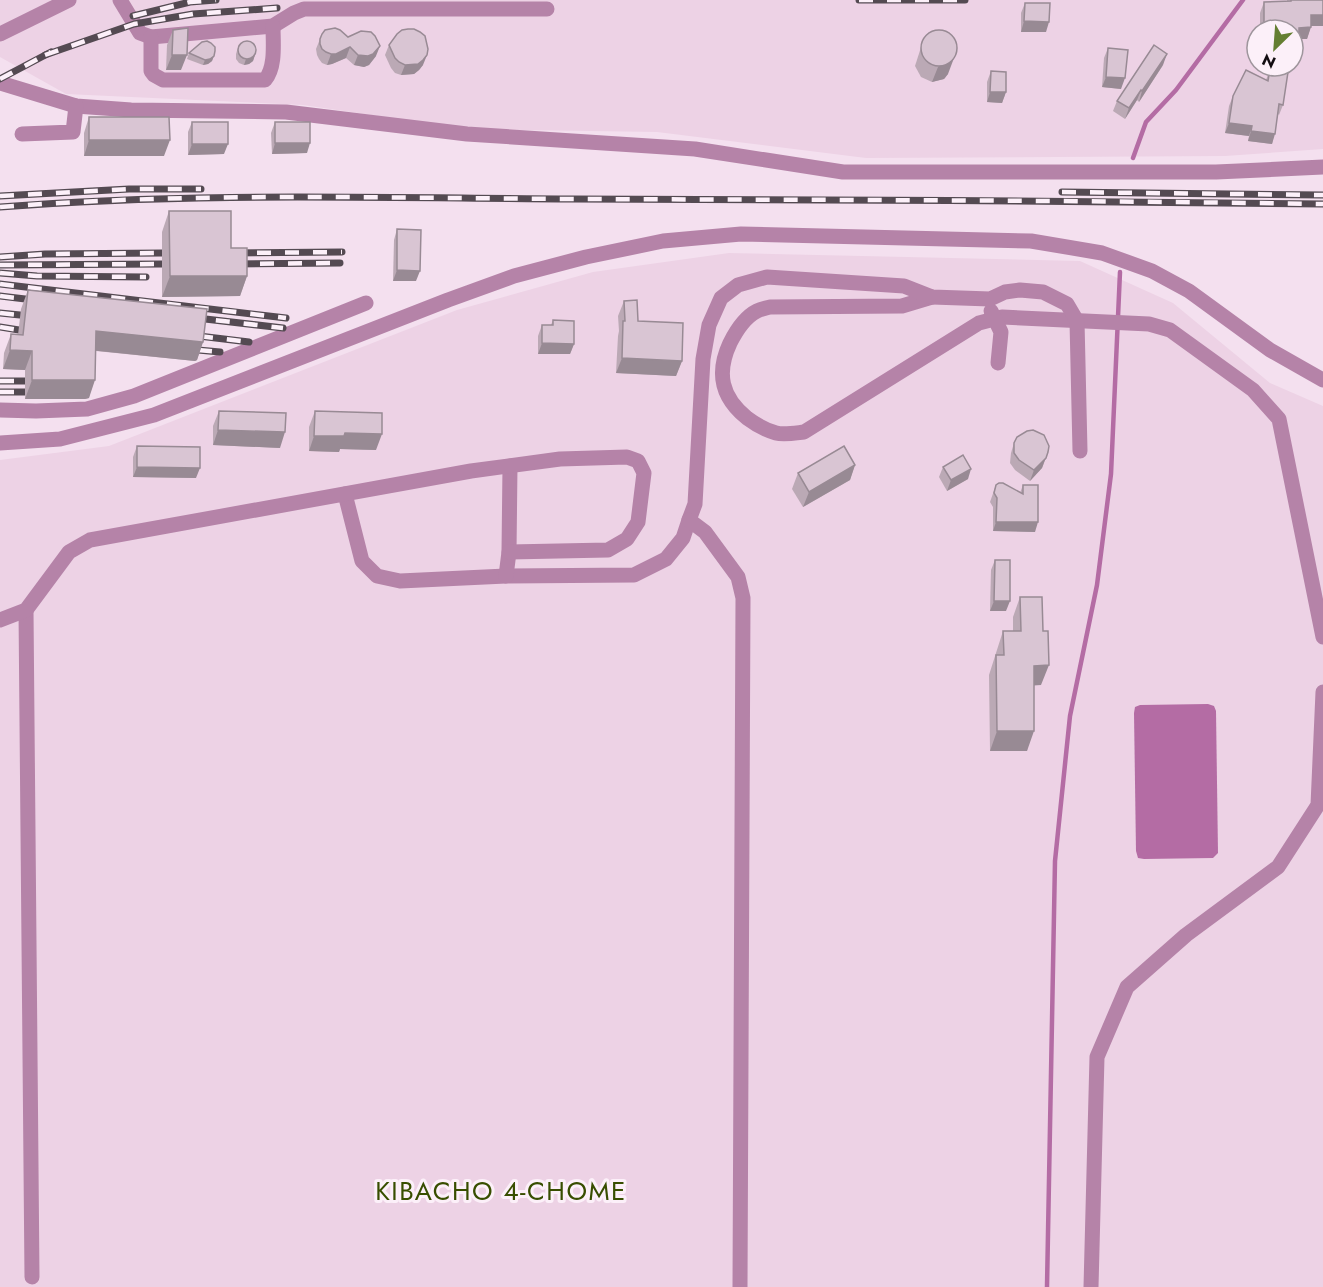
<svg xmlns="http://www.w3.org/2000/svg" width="1323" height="1287" font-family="Jost,sans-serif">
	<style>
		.built { fill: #edd2e5; fill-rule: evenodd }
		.water { fill: #b46ca4 }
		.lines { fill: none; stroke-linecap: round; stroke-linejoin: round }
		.stream { stroke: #b46ca4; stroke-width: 4.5 }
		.minor { stroke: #b583a8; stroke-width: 15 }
		.rail-casing { stroke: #544a52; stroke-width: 7 }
		.rail { stroke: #fcf0f9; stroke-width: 4.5; stroke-dasharray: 14; stroke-linecap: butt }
		.wall { fill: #bba9b5 }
		.shaded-wall { fill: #988a94 }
		.building { fill: #d9c5d3; stroke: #988a94; stroke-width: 1.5 }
		.labels { text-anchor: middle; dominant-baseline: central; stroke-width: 6; stroke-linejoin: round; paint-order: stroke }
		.neighbourhood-label { font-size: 26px; letter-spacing: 1.5px; fill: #384e00; stroke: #fcf0f9 }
	</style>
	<rect width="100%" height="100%" fill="#f4e0ef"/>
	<g class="built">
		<path d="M0,0H1323V149L1225,156L866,158L657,132L467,129L303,105L66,94L0,57ZM1257,30H1293V66H1257Z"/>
		<path d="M729,253L1080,261L1173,303L1270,383L1323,406V1287H0V460L109,446L457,310L593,272Z"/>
	</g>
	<path class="water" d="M1208,704L1214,706L1216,711L1218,853L1213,858L1144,859L1138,858L1136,851L1134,713L1135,707L1140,705Z"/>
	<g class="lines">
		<g class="stream">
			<path d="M1133,158L1146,122L1176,90L1243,0"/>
			<path d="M1047,1287L1055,861L1070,716L1097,585L1111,474L1120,272"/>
		</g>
		<g class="minor">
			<path d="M120,0L140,33L151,37L273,26L294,13L304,9H547"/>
			<path d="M0,34L69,0"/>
			<path d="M151,37V71L154,75L163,80H265C276,67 273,43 273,26"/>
			<path d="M0,83L76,106L131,110L286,112L467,134L695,149L843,172H1216L1323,167"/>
			<path d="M22,134L73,132L76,106"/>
			<path d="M932,297L902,306L770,307C766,308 761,309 757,311C745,317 736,331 730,343C716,373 721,397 747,418C755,424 765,430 776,433C784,435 795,433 804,432L979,323L1002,317L1149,324L1170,330L1253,390L1279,419L1323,637"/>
			<path d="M991,311L1001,332L998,363"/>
			<path d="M0,410L36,411L87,409L134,396L366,303"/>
			<path d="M0,443L60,439L154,415L448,300L514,276L586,257L663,241L741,234L1031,241L1102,253L1152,271L1189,291L1270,350L1323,380"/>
			<path d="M345,494L362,561L377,576L400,581L506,576L634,575L666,559L683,538L689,520L695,504L703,359L709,325L721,298L738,285L767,277L904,286L932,297L990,299L1005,292L1020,290L1043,292L1067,304L1077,321L1080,451"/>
			<path d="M689,520L705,532L738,577L743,598L740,1287"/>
			<path d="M506,576L509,552L510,466"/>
			<path d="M26,610L32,1277"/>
			<path d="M0,620L26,610L69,552L90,540L471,471L560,459L627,457L638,461L644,473L638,522L627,539L608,550L509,552"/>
			<path d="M1091,1287L1097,1057L1127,987L1186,935L1278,867L1318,805L1323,692"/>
		</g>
		<g class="rail-casing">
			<g id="rail">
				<path d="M859,0H965"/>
				<path d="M133,16L190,2L216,0"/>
				<path d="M45,55L134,24L193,14L277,8"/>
				<path d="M0,79L51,52"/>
				<path d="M1062,192L1323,195"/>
				<path d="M0,196L129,189H201"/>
				<path d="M0,207C190,192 381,198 572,199C822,200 1073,200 1323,204"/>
				<path d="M229,253L342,252"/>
				<path d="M0,257L45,254L162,253"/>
				<path d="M232,264L340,263"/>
				<path d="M0,265L162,264"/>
				<path d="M0,273L37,276L146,277"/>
				<path d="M0,284L286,318"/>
				<path d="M0,296L42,301"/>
				<path d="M0,313L20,315"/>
				<path d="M188,317L283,328"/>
				<path d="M0,327L19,330"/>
				<path d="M199,336L249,342"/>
				<path d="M198,350L220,352"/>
				<path d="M0,381H25"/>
				<path d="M0,392H25"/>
			</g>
		</g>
		<use href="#rail" class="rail"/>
	</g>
	<g class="wall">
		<path d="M1287,0H1323V26H1311L1307,39H1296L1295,43H1293V30H1260V13L1264,2H1287Z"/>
		<path d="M1025,3L1046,32H1021V13Z"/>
		<path d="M173,30L181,70H166L167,45Z"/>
		<path d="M322,34L348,37L376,56L369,65L364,67L354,65L346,58L332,64L327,65L322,63L319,59L317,55L316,49Z"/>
		<path d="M924,38L948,74L944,79L932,82L921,77L915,66Z"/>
		<path d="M239,44L256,51L253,61L249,64L244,65L239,63L236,59V54Z"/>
		<path d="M389,45L423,65L419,70L414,74L401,75L395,73L391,68L385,55Z"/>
		<path d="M1108,48L1121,89L1102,87L1104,58Z"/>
		<path d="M215,51L212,61L208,64L203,65L187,59L189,53Z"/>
		<path d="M1163,65L1139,102L1137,100L1125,119L1113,111L1117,101Z"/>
		<path d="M1270,69L1283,105L1279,115L1278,114L1272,144L1248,141L1249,136L1225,133L1229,106L1233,96L1266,80Z"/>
		<path d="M991,71L1006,92L1002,103L987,102V82Z"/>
		<path d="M89,117L164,156H84V133Z"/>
		<path d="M192,122L224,154L188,155V132Z"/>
		<path d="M275,122L307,153L272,154L271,133Z"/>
		<path d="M169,211L231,248L247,276L240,296L162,297V232Z"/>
		<path d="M397,229L416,281H393L394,240Z"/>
		<path d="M28,290L203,342L197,360L195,361L96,351L89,398L85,399H25V370L3,369L4,353L11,334L18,335L21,309Z"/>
		<path d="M624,301L638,321L682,361L676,376L616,373L618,336L619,331L618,316Z"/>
		<path d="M553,320L574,344L570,354H538V336L542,325H551Z"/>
		<path d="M219,411L280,448L213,445V426Z"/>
		<path d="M315,411L376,450L340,449L339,452L309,451V427Z"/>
		<path d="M1014,443L1048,452L1042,468L1030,481L1015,470L1010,463L1011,453Z"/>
		<path d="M137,446L196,478L133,477V457Z"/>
		<path d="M855,465L850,480L803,507L792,489L798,473Z"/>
		<path d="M943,467L968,479L947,491L939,477Z"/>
		<path d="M996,485L1020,493L1023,485L1035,532L993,531V507L990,502Z"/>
		<path d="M995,560L1006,611H990L991,570Z"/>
		<path d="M1020,597L1041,685H1034L1027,751H990L989,675L1003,631H1013V617Z"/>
	</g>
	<g class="shaded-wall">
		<path d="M1311,15H1323V26H1307Z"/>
		<path d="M1024,21L1049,22L1046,32H1021Z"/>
		<path d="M1311,27L1307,39H1296L1295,43H1293V32L1299,28Z"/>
		<path d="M380,46L376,56L369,65L364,67L354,65L358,55Z"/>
		<path d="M350,47L346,58L332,64L327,65L331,54Z"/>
		<path d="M1167,54L1163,65L1139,102L1142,91Z"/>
		<path d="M172,55H187L181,70H166Z"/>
		<path d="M255,55L253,61L249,64L244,65L246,59Z"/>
		<path d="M427,55L423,65L419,70L414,74L401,75L405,65Z"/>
		<path d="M214,56L212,61L208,64L203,65L205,60Z"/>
		<path d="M954,58L948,74L944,79L932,82L938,67Z"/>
		<path d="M1106,77L1125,78L1121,89L1102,87Z"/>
		<path d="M1141,90L1137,100L1125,119L1129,108Z"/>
		<path d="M990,92H1006L1002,103L987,102Z"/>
		<path d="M1229,123L1252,126L1249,136L1225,133Z"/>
		<path d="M1251,131L1275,134L1272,144L1248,141Z"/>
		<path d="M89,140H170L164,156H84Z"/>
		<path d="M275,143H310L307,153L272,154Z"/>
		<path d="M192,144H228L224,154L188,155Z"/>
		<path d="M397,270L420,271L416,281H393Z"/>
		<path d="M170,276H247L240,296L162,297Z"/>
		<path d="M96,331L203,342L197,360L195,361L89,350Z"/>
		<path d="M542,343L574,344L570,354H538Z"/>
		<path d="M10,350L32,351L25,370L3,369Z"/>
		<path d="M622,358L682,361L676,376L616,373Z"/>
		<path d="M32,380H95L89,398L85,399H25Z"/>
		<path d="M218,430L285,432L280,448L213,445Z"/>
		<path d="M345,433L382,434L376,450L340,449L339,452L309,451L314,436Z"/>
		<path d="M1048,452L1042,468L1030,481L1034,470Z"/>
		<path d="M855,465L850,480L803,507L809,492Z"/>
		<path d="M137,467L200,468L196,478L133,477Z"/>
		<path d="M971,469L968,479L947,491L951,480Z"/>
		<path d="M996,522H1038L1035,532L993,531Z"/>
		<path d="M994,601H1010L1006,611H990Z"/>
		<path d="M1049,665L1041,685L1026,686L1034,666Z"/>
		<path d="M997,731H1034L1027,751H990Z"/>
	</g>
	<g class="building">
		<path d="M1291,0H1323V15H1311V27L1299,28V32H1293V30H1269V28H1264V2L1291,1Z"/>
		<path d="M1025,3H1050L1049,22L1024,21Z"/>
		<path d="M188,28L187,55H172L173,30Z"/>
		<path d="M335,28L340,30L348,37L361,31L371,32L375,36L380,46L373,54L368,56L358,55L350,47L336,54H331L326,52L322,49L320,44V39L322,34L325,30Z"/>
		<path d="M408,29H414L420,32L425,36L428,49L427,55L423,60L418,64L405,65L399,62L395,58L389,45L397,34L402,30Z"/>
		<circle cx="939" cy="48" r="18"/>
		<circle cx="247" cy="50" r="9"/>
		<path d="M207,41L211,43L215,47V51L214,56L210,59L205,60L189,53L202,42Z"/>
		<path d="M1154,45L1167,54L1142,91L1141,90L1129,108L1117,101Z"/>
		<path d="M1108,48L1128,50L1125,78L1106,77Z"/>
		<path d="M1270,69L1288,72L1283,105L1279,104L1275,134L1251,131L1252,126L1229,123L1233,96L1246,70L1268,81Z"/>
		<path d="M991,71L1006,72V92H990Z"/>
		<path d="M89,117H169L170,140H89Z"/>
		<rect x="192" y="122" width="36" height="22"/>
		<rect x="275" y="122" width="35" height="21"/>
		<path d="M169,211H231V248H247V276H170Z"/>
		<path d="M397,229L421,230L420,271L397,270Z"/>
		<path d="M28,290L207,309L203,342H202L96,331L95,380H32V351L10,350L11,334L23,335Z"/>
		<path d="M637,300L638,321L683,323L682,361L622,358L623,321H625L624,301Z"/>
		<path d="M553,320L574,321V344L542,343V325H553Z"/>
		<path d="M219,411L286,413L285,432L218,430Z"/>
		<path d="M315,411L382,413V434L345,433L344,436H314Z"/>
		<path d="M1033,430L1044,435L1049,446L1048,452L1046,458L1034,470L1019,460L1014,453V443L1017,437L1027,431Z"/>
		<path d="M137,446L200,447V468L137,467Z"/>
		<path d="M844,446L855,465L809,492L798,473Z"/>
		<path d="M963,455L971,469L951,480L943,467Z"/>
		<path d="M999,483H1003L1023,494V485H1038V522H996L997,498L994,493L996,485Z"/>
		<path d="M995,560H1010V601H994Z"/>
		<path d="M1020,597H1042L1043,631H1048L1049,665L1034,666V731H997L996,655H1004L1003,631H1021Z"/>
	</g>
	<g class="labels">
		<g class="neighbourhood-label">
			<text x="501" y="1191">KIBACHO 4-CHOME</text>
		</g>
	</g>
	<g transform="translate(1275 48) rotate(205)"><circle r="28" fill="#fcf0f9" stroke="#9e959c" stroke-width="1.5"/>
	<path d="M0-4.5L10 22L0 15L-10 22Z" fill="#647e32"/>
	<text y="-9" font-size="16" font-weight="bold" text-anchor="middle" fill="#120c11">N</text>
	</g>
</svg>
